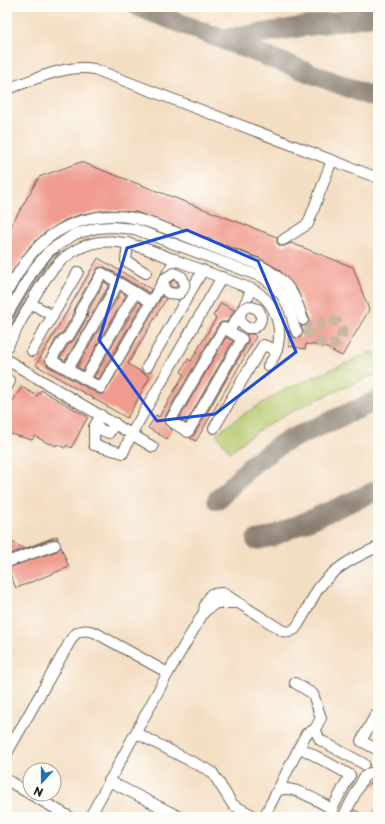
<svg xmlns="http://www.w3.org/2000/svg" width="385" height="824" font-family="'Playpen Sans',sans-serif">
	<style>
		.green { fill: #b5c76a; stroke: #687243 }
		.lines { fill: none; stroke-linecap: round; stroke-linejoin: round }
		.taxiway { stroke: #887d70; stroke-width: 20 }
		.building { fill: #f09c90 }
		.minor-tunnel { stroke: #c9b7a2; stroke-width: 10; stroke-dasharray: 10 5; stroke-linecap: butt }
		.minor-casing { stroke: #686056; stroke-width: 12 }
		.minor { stroke: #fff; stroke-width: 10 }
		.minor-bridge-casing { stroke: #686056; stroke-width: 12; stroke-linecap: butt }
		.minor-bridge { stroke: #fff; stroke-width: 10 }
		.marked { fill: none; stroke: #1d4ed8; stroke-width: 3; stroke-linejoin: round }
	</style>
	<rect width="100%" height="100%" fill="#fdfcf7"/>
	<filter id="ink" filterUnits="userSpaceOnUse"><feTurbulence type="fractalNoise" baseFrequency=".025" numOctaves="2"/><feDisplacementMap in="SourceGraphic" scale="8" xChannelSelector="R" yChannelSelector="G"/><feConvolveMatrix kernelMatrix="1 2 1 2 8 2 1 2 1" color-interpolation-filters="sRGB"/></filter>
	<filter id="wash" filterUnits="userSpaceOnUse"><feTurbulence type="fractalNoise" baseFrequency=".012" numOctaves="4" result="noise"/><feDisplacementMap in="SourceGraphic" scale="16" xChannelSelector="R" yChannelSelector="G"/><feGaussianBlur stdDeviation="0.9" result="paint"/><feColorMatrix in="noise" values="0 0 0 0 0 0 0 0 0 0 0 0 0 0 0 0 0 1.4 0 .05"/><feComposite in="paint" operator="in"/></filter>
	<g filter="url(#wash)">
		<rect width="100%" height="100%" fill="#f4dec3"/>
		<path class="green" d="M371,352L378,355V373C327,396 273,415 230,452L216,434L242,415L284,390Z"/>
		<g class="lines">
			<g class="taxiway">
				<path d="M138,7L378,99"/>
				<path d="M224,39L378,15"/>
				<path d="M217,500L254,463L284,442L378,400"/>
				<path d="M256,540L271,537L378,490"/>
			</g>
		</g>
		<g id="blocks">
			<g class="building">
				<path d="M81,162L277,237V243L280,246H284L291,243L353,267L369,310L342,356L323,346L306,344L305,349L289,346V330L293,337L300,338L303,332L301,326L307,325L309,318L297,289L278,269L259,258L136,212L106,210L79,215L65,220L42,235L31,245L7,279V233L39,177Z"/>
				<path d="M60,252L43,270L7,332V321L13,318L39,273L53,256Z"/>
				<path d="M98,258L151,289L149,293L105,267L98,268L75,306L74,313L63,332L57,337L45,360L48,366L98,394H104L162,296L166,299L128,364L150,377L127,418L36,365Z"/>
				<circle cx="174" cy="284" r="3.5"/>
				<path d="M104,282L109,285L65,361L60,358L68,345L74,340L87,318L88,311Z"/>
				<path d="M121,292L126,295L83,370L77,367Z"/>
				<path d="M138,302L142,304L99,379L94,377Z"/>
				<path d="M221,303L234,310L235,309L227,322H221L218,325L164,418L165,424L172,430L167,439L148,428L156,415L159,417L184,374L181,372L188,359L191,361L216,318L213,316Z"/>
				<path d="M246,334H253L256,337L196,441L190,438L194,435L248,342V339Z"/>
				<path d="M226,337L233,341L186,423L179,419Z"/>
				<path d="M22,387L37,396L41,390L88,417L71,448L67,445L65,448L57,444L56,446L50,443L49,444L35,436L32,440L7,433V410Z"/>
				<path d="M57,536L58,539H53L7,555V539L24,549Z"/>
				<path d="M61,547L69,567L16,588L7,568L57,551Z"/>
				<path d="M372,780H378V787L369,784Z"/>
				<path d="M354,810L368,817H350Z"/>
				<path d="M373,810L378,813V817H370Z"/>
			</g>
		</g>
	</g>
	<g filter="url(#ink)">
		<use href="#blocks" fill-opacity="0" stroke="#686056" stroke-width="1"/>
		<g class="lines">
			<path class="minor-tunnel" d="M303,320C317,332 316,324 329,320L337,322L342,329L341,340L331,346C318,344 305,333 303,320Z"/>
			<g class="minor-casing">
				<g id="minor">
					<path d="M7,89C34,80 65,64 94,69L378,178"/>
					<path d="M283,240L308,224L332,160"/>
					<path d="M128,243L126,261L146,273"/>
					<path d="M164,280L175,259"/>
					<path d="M7,292C16,277 24,261 36,249C60,223 99,211 134,218C151,222 169,230 185,236C209,246 233,255 257,264C284,277 295,291 303,320"/>
					<path d="M151,302L102,273L81,309V315L68,337L63,340L51,360L101,388L157,292"/>
					<path d="M32,304L53,316"/>
					<path d="M240,314L252,289"/>
					<path d="M7,315L34,269L49,251L75,234L97,228L112,227L135,229L262,277C276,286 286,298 291,314C293,320 293,326 297,332"/>
					<path d="M224,328L242,339L188,432L170,421Z"/>
					<path d="M7,347C20,324 37,287 54,268C93,224 135,244 180,262C204,271 228,280 252,289C280,303 288,341 268,366"/>
					<path d="M32,351L78,272"/>
					<path d="M7,360L153,447"/>
					<path d="M147,367L203,270"/>
					<path d="M68,369L118,283"/>
					<path d="M85,379L135,293"/>
					<path d="M7,387L10,381"/>
					<path d="M101,415L94,427V445L123,453L132,433L222,277"/>
					<path d="M94,427L109,433L115,423"/>
					<path d="M214,428L263,345L277,350"/>
					<path d="M7,562L55,545"/>
					<path d="M204,612L216,603H235"/>
					<path d="M378,718L375,716L361,741L378,750"/>
					<path d="M315,729L320,740L364,764"/>
					<path d="M136,733L212,772L233,805L256,817"/>
					<path d="M7,753L72,638C78,629 87,629 96,633L168,673"/>
					<path d="M7,780L30,794"/>
					<path d="M109,781L180,817"/>
					<path d="M278,791C292,783 319,802 332,809L350,775L299,747"/>
					<path d="M30,794L70,817"/>
					<path d="M90,817L168,673L204,612L205,605L211,594L223,593L283,631L289,632L295,629C304,617 310,602 318,589C333,568 355,557 378,547"/>
					<path d="M264,817L306,734L315,729L321,718L313,694L295,683"/>
					<path d="M343,817L364,777L370,773H378"/>
				</g>
			</g>
			<use href="#minor" class="minor"/>
			<g class="minor-bridge-casing">
				<g id="minor-bridge">
					<path d="M157,292L165,278L174,273L182,277C186,283 185,289 179,294L168,293L163,287L164,280"/>
					<path d="M232,326L243,309L249,306L258,309C263,316 262,324 254,328H247L241,323L240,314"/>
				</g>
			</g>
			<use href="#minor-bridge" class="minor-bridge"/>
		</g>
	</g>
	<path class="marked" d="M187,230L258,261L296,352L215,414L157,421L99,340L127,248Z"/>
	<rect width="385" height="824" fill="none" stroke="#fdfcf7" stroke-width="24"/>
	<g transform="translate(42 782) rotate(201)"><circle r="19" fill="#fdfcf7" stroke="#a3a29f"/>
	<path d="M0-3L7 15L0 10L-7 15Z" fill="#1f6fb2"/>
	<text y="-6" font-size="11" font-weight="bold" text-anchor="middle" fill="#1c1c1c">N</text>
	</g>
</svg>
